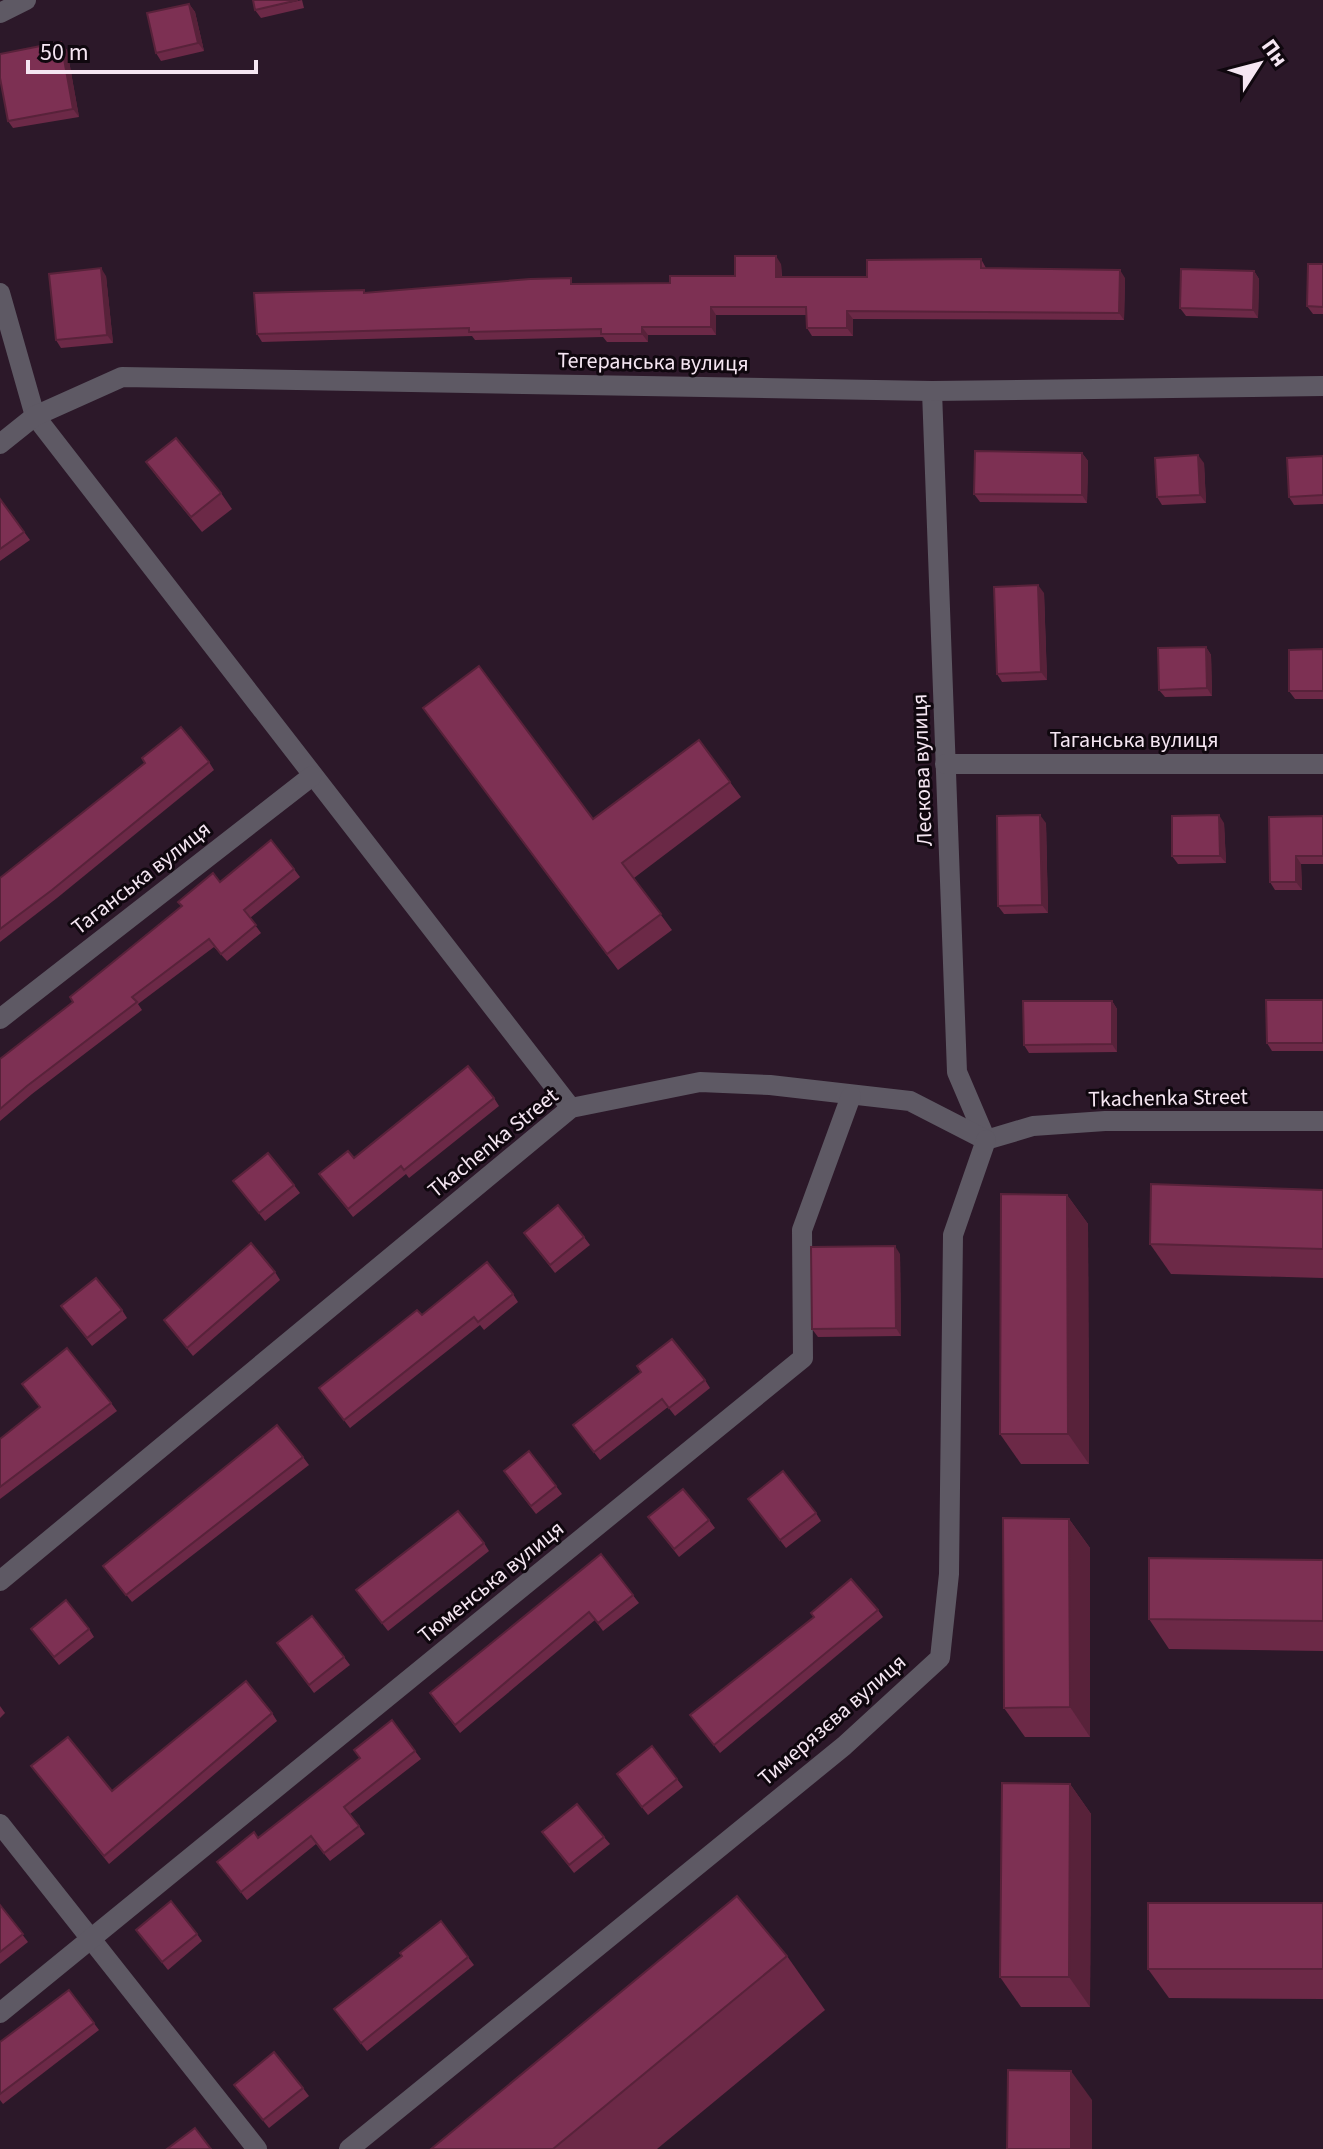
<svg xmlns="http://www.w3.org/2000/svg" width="1323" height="2149" font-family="'Source Sans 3',sans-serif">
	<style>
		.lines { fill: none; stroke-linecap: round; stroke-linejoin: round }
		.minor { stroke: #5e5964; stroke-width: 20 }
		.wall { fill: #6c2947 }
		.shaded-wall { fill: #58223a }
		.building { fill: #7d3053; stroke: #58223a; stroke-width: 2 }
		.labels { text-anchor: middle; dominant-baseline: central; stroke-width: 6; stroke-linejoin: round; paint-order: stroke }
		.street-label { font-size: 22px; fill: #f5e6f2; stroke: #0f070e }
	</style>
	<rect width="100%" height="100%" fill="#2c1829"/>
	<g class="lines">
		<g class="minor">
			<path d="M0,13L26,0"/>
			<path d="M0,293L35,416L571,1108"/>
			<path d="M932,391L957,1072L986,1140"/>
			<path d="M0,444L35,416L122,377L932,391L1323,386"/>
			<path d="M945,764H1323"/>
			<path d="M0,1019L312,776"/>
			<path d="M986,1140L1033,1126L1105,1121H1323"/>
			<path d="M0,1581L571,1108L700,1082L770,1085L910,1101L986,1140"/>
			<path d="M0,1824L257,2149"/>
			<path d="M0,2013L803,1358L802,1230L851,1096"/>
			<path d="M349,2149L844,1746L940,1658L949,1574L953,1235L986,1140"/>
		</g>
	</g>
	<g class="wall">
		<path d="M302,0L304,8L261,18L255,10Z"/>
		<path d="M189,4L195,12L204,51L161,61L156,53Z"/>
		<path d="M61,42L67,50L79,117L13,128L8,121Z"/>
		<path d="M981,259L986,268L1125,278L1124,320L853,319V336H812L807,328V315H716V335H648V342H607L603,337L475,340L472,336L262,342L257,334L366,293L575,284L670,283L735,276L781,264L782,277H867Z"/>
		<path d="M1323,264V314H1313L1307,306Z"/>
		<path d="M1254,271L1259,279L1258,318L1186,316L1180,308Z"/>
		<path d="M106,276L113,343L61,348L56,340Z"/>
		<path d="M1082,453L1088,461L1087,503L980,502L974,494Z"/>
		<path d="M1323,456V504L1294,505L1289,497Z"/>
		<path d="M146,462L221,493L232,509L202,532L157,477Z"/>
		<path d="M1204,463L1206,503L1162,505L1157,497Z"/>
		<path d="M0,499L30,540L0,561Z"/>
		<path d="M1044,593L1047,680L1002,682L997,674Z"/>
		<path d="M1206,647L1211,655L1212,696L1165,697L1159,690Z"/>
		<path d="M1323,649V699H1295L1289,691Z"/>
		<path d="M434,723L593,819L699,740L741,797L634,878L672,930L618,970Z"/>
		<path d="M209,762L214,770L57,898L0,942V878Z"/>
		<path d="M1323,816V864H1301L1302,890H1275L1270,882Z"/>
		<path d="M1046,823L1048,913L1004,914L998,906Z"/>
		<path d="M1224,823L1226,863L1178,864L1172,856Z"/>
		<path d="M294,869L300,877L250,918L261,933L227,961L214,947L138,1004L142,1010L32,1094L0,1121V1059L73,1002L220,882Z"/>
		<path d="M1323,1000V1051H1272L1267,1043Z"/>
		<path d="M1112,1001L1117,1009V1052L1029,1053L1024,1045Z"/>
		<path d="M494,1098L499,1106L409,1178L406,1174L353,1217L319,1174L354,1158Z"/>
		<path d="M233,1181L294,1185L300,1193L265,1221Z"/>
		<path d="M1323,1190V1278L1171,1274L1150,1244Z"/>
		<path d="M1067,1195L1088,1224L1089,1464H1021L1000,1434Z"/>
		<path d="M524,1233L584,1237L590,1245L555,1273Z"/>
		<path d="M900,1254L901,1336L818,1337L812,1329Z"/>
		<path d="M275,1272L280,1280L193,1356L164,1320Z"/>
		<path d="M513,1294L518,1302L484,1330L480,1325L350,1428L319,1388L422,1315Z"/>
		<path d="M61,1306L122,1310L127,1318L92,1346Z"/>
		<path d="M705,1380L710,1388L675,1416L668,1407L600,1460L573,1425Z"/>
		<path d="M111,1403L117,1411L0,1499V1439Z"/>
		<path d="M303,1457L309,1465L132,1602L103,1566Z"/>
		<path d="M509,1479L556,1486L562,1494L536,1514Z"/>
		<path d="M748,1499L816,1513L821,1521L786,1548Z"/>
		<path d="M648,1517L709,1520L715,1528L679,1557Z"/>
		<path d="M1069,1519L1090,1548V1737H1025L1004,1708Z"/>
		<path d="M484,1543L489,1551L388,1631L356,1590Z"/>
		<path d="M601,1554L639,1603L603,1631L595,1620L460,1733L435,1701Z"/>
		<path d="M1323,1560V1651L1169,1649L1149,1619Z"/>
		<path d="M878,1610L883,1617L720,1753L690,1715L814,1617Z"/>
		<path d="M89,1629L94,1637L59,1665L36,1636Z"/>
		<path d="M277,1643L344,1657L350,1665L314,1693Z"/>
		<path d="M0,1706L5,1713L0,1718Z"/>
		<path d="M272,1713L277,1721L109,1864L31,1766L112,1791Z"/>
		<path d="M392,1720L421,1759L350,1814L365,1834L330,1861L316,1844L247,1900L217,1862L258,1838L360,1758Z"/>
		<path d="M677,1779L683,1787L648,1815L622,1782Z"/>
		<path d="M1070,1784L1091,1814L1090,2007H1021L1000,1977Z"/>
		<path d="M542,1832L604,1837L610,1844L574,1873Z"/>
		<path d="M1323,1903V1999L1169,1998L1148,1969Z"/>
		<path d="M0,1905L28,1942L0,1964Z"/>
		<path d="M441,1921L474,1965L367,2051L340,2017L402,1956Z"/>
		<path d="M136,1930L197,1934L202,1941L168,1970Z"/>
		<path d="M787,1956L825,2010L657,2149H431Z"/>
		<path d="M69,1990L99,2030L3,2104L0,2100V2042Z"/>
		<path d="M234,2085L303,2088L309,2096L269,2128Z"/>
	</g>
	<g class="shaded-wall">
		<path d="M189,4L195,12L204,51L198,43Z"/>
		<path d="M61,42L67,50L79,117L73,109Z"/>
		<path d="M776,256L781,264L782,285L776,277Z"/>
		<path d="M101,268L106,276L113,343L107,335Z"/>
		<path d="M1120,270L1125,278L1124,320L1119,313Z"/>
		<path d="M1254,271L1259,279L1258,318L1253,310Z"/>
		<path d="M711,307L716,315V335L711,327Z"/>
		<path d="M847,311L853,319V336L847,328Z"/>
		<path d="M642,327L648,335V342L642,334Z"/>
		<path d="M1082,453L1088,461L1087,503L1082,495Z"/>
		<path d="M1198,455L1204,463L1206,503L1200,495Z"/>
		<path d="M1038,585L1044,593L1047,680L1041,672Z"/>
		<path d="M1206,647L1211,655L1212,696L1207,688Z"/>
		<path d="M1040,815L1046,823L1048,913L1042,905Z"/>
		<path d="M1219,815L1224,823L1226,863L1220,856Z"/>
		<path d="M1296,856L1301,864L1302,890L1296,882Z"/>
		<path d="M1112,1001L1117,1009V1052L1112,1044Z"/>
		<path d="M1067,1195L1088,1224L1089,1464L1068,1434Z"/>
		<path d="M895,1246L900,1254L901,1336L896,1328Z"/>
		<path d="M1069,1519L1090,1548V1737L1070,1707Z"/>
		<path d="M1070,1784L1091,1814L1090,2007L1069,1977Z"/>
		<path d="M1071,2071L1092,2100V2149H1071Z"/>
	</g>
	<g class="building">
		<path d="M253,0H298L255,10Z"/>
		<path d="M189,4L198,43L156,53L147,13Z"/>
		<path d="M61,42L73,109L8,121L0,78V54Z"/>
		<path d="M735,256H776V277H867V260L981,259V268L1120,270L1119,313L847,311V328H807L806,307H711V327H642V334H601V329L469,332V328L257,334L254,293L364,290V293L530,279L571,278V284L670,283V276H735Z"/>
		<path d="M1308,264H1323V307L1307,306Z"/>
		<path d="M101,268L107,335L56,340L49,274Z"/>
		<path d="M1181,269L1254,271L1253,310L1180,308Z"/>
		<path d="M176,438L221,493L191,517L146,462Z"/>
		<path d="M975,451L1082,453V495L974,494Z"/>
		<path d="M1198,455L1200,495L1157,497L1155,458Z"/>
		<path d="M1323,456V495L1289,497L1287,458Z"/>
		<path d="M0,499L24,532L0,549Z"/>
		<path d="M1038,585L1041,672L997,674L994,587Z"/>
		<path d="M1206,647L1207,688L1159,690L1158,648Z"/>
		<path d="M1323,649V691H1289V650Z"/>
		<path d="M479,666L593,819L699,740L730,782L622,863L661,914L607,954L423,708Z"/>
		<path d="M181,727L209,762L52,890L0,929V878L145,763L142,758Z"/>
		<path d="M1040,815L1042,905L998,906L997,816Z"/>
		<path d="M1219,815L1220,856H1172V816Z"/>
		<path d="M1323,816V856H1296V882H1270L1269,817Z"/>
		<path d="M271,840L294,869L244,910L256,925L221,954L209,939L132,997L137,1002L27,1086L0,1109V1059L73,1002L70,997L182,906L178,902L213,873L220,882Z"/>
		<path d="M1266,1000H1323V1043H1267Z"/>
		<path d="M1023,1001H1112V1044L1024,1045Z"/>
		<path d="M468,1066L494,1098L404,1170L401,1166L348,1209L319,1174L348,1151L354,1158Z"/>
		<path d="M268,1153L294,1185L259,1213L233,1181Z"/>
		<path d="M1151,1184L1323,1190V1249L1150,1244Z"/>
		<path d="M1001,1194L1067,1195L1068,1434H1000Z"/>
		<path d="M558,1205L584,1237L550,1265L524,1233Z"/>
		<path d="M251,1243L275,1272L187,1348L164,1320Z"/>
		<path d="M895,1246L896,1328L812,1329L811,1247Z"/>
		<path d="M487,1262L513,1294L478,1322L474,1317L344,1420L319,1388L417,1310L422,1315Z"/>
		<path d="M96,1278L122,1310L87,1338L61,1306Z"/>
		<path d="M672,1339L705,1380L669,1408L662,1399L594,1452L573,1425L641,1372L637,1366Z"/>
		<path d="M67,1348L111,1403L0,1487V1439L40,1407L22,1384Z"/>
		<path d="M277,1425L303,1457L126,1595L103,1566Z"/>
		<path d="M529,1451L556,1486L531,1506L504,1471Z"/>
		<path d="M783,1471L816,1513L780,1540L748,1499Z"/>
		<path d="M683,1489L709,1520L674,1549L648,1517Z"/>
		<path d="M458,1511L484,1543L382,1623L356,1590Z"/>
		<path d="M1003,1518L1069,1519L1070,1707L1004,1708Z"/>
		<path d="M601,1554L633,1595L598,1623L589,1612L455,1725L430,1693Z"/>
		<path d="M1149,1558L1323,1560V1621L1149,1619Z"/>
		<path d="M851,1579L878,1610L714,1745L690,1715L814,1617L811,1613Z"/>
		<path d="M66,1600L89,1629L54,1657L31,1629Z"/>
		<path d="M312,1616L344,1657L309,1685L277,1643Z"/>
		<path d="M246,1681L272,1713L104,1856L31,1766L68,1737L112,1791Z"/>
		<path d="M392,1720L415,1751L344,1807L359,1826L324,1853L311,1836L241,1892L217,1862L254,1832L258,1838L360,1758L354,1750Z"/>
		<path d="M652,1746L677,1779L642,1807L617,1774Z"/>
		<path d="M1002,1783L1070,1784L1069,1977H1000Z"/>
		<path d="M577,1804L604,1837L569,1865L542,1832Z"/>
		<path d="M737,1896L787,1956L553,2149H431Z"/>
		<path d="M171,1901L197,1934L162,1962L136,1930Z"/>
		<rect x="1148" y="1903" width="175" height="66"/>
		<path d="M0,1905L23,1934L0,1952Z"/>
		<path d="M441,1921L468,1957L361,2043L334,2009L402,1956L400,1953Z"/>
		<path d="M69,1990L94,2023L0,2094V2042Z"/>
		<path d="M274,2052L303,2088L263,2120L234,2085Z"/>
		<path d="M1008,2070L1071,2071V2149H1007Z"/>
		<path d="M195,2128L211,2149H167Z"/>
	</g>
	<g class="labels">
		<g class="street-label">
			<text transform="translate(653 362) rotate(1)">Тегеранська вулиця</text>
			<text x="1134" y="740">Таганська вулиця</text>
			<text transform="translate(922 770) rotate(-92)">Лескова вулиця</text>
			<text transform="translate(141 878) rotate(-38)">Таганська вулиця</text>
			<text transform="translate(1168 1098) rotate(-1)">Tkachenka Street</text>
			<text transform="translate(493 1143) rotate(-39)">Tkachenka Street</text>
			<text transform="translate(491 1582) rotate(-39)">Тюменська вулиця</text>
			<text transform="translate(832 1720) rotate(-41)">Тимерязєва вулиця</text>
		</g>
	</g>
	<g transform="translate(1259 64) rotate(54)" stroke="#0f070e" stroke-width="6" paint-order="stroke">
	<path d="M0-6L14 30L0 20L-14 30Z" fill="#f5e6f2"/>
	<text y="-12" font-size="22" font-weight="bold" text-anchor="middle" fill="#f5e6f2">Пн</text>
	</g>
	<path d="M28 60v12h228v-12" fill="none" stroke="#f5e6f2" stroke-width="4"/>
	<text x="40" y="60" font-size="24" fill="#f5e6f2" stroke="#0f070e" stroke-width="6" paint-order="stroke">50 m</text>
</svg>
